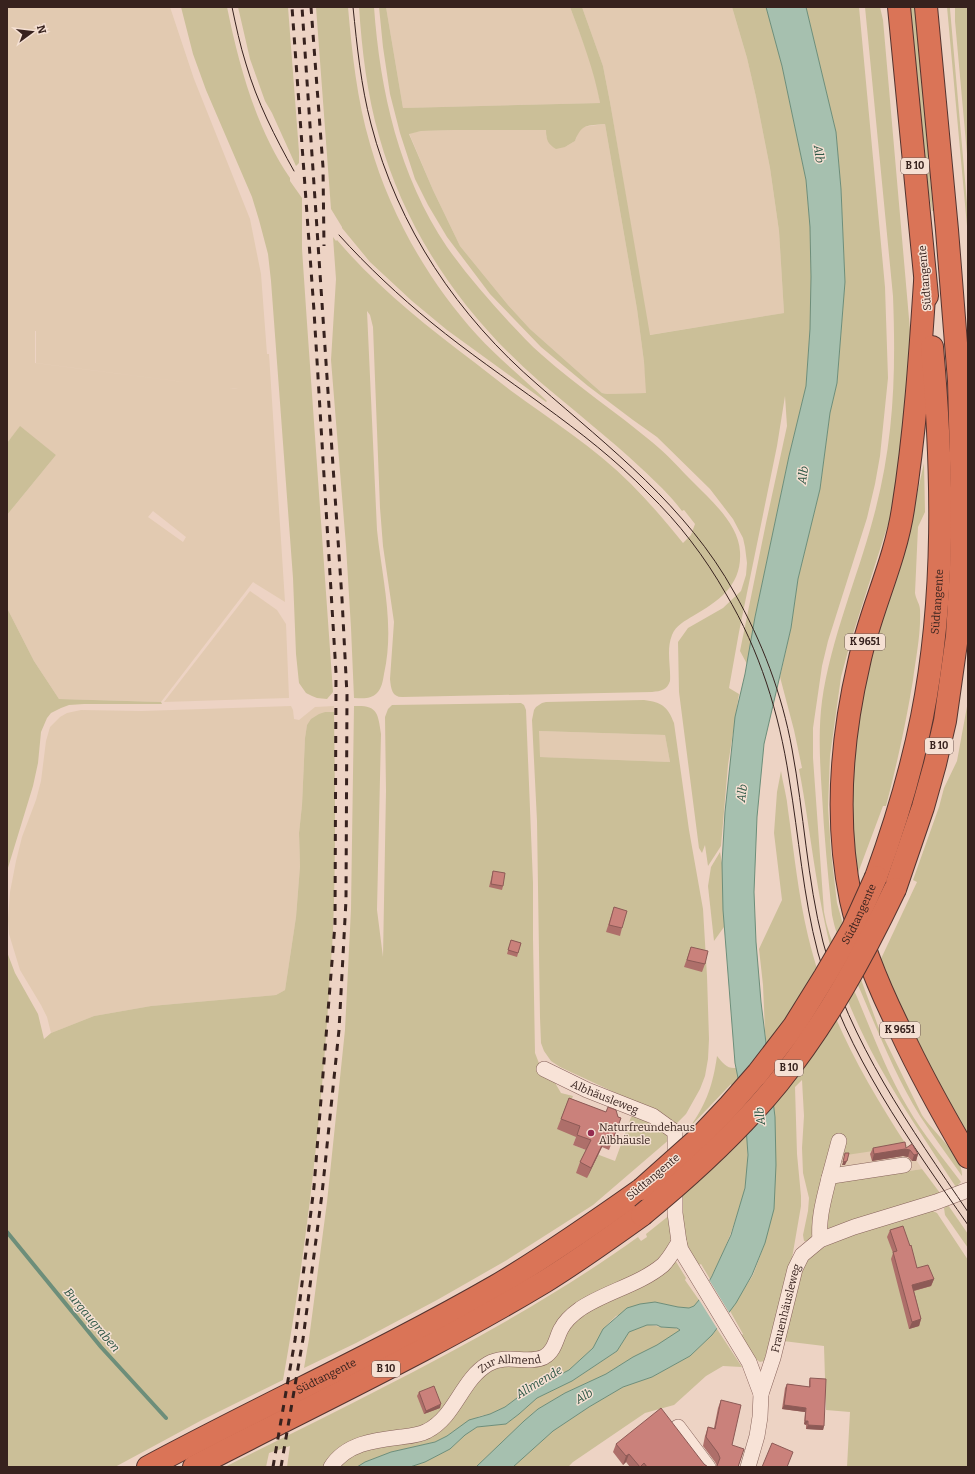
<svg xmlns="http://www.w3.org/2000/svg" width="975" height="1474" font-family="Bitter,serif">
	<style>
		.farmland { fill: #e2cab1; fill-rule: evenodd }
		.green { fill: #cbbf98; fill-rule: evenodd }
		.water { fill: #a6c0af; stroke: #6d8e7a }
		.pier { fill: #edd3c4 }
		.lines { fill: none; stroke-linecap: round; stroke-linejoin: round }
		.stream { stroke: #6d8e7a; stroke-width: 4 }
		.minor-casing { stroke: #87635b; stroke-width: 16 }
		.highway-casing { stroke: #55342f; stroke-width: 24 }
		.minor { stroke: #f8e3d7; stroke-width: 15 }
		.highway { stroke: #da7457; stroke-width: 22 }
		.tram { stroke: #37221e; stroke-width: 1 }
		.rail { stroke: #37221e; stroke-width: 3; stroke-dasharray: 7 7; stroke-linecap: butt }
		.highway-bridge-casing { stroke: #55342f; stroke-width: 24; stroke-linecap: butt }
		.highway-bridge { stroke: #da7457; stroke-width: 22 }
		.wall { fill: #ae6f6a }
		.shaded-wall { fill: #8d5a56 }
		.building { fill: #ca817b; stroke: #8d5a56 }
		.poi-dot { fill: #942c50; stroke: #f5e0d3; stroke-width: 1.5 }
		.labels { text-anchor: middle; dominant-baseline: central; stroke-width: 3; stroke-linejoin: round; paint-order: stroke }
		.shield { fill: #f5e0d3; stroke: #705b54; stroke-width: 1 }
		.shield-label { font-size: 10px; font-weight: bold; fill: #37221e }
		.street-label { font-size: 11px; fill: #37221e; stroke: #f5e0d3 }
		.poi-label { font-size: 11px; fill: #37221e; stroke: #f5e0d3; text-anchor: start }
		.water-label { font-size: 12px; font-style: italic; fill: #2e5746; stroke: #f5e0d3 }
	</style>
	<rect width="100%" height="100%" fill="#edd3c4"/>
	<g class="farmland">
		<path d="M7,7H170L194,79L250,219L261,274L267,354H269L285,602L253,582L161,702L59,699L34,661L7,608V515L56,455L20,427L7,443ZM35,331H36V363L238,389L35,363ZM153,511L186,537L183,542L148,517Z"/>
		<path d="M386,7H570L589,57L597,86L600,103L403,108Z"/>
		<path d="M582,7H732L747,58L756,97L770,168L779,231L784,313L649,335L610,102L603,66Z"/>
		<path d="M605,124L637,309L644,362L647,393L607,394L602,393L530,329L508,305L460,246L433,190L409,133L421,131L454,130H546V137L565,147L575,141L579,131L583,127Z"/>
		<path d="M250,591L277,610L286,624L289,698L164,702Z"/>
		<path d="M291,706L293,710L294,719L299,720L315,707L334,706V712H325L307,725L305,738L302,805L299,833L300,866L296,917L285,990L276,995L151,1006L94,1016L51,1033L47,1017L41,1005L20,970L9,934L8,919L10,892L16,861L22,837L36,800L41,781L46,741L50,727L60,717L67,713L81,710L142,711Z"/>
		<path d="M539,731L665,735L670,762L539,757Z"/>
		<path d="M907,1146L922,1169L832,1183L833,1156Z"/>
	</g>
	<g class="green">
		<path d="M181,7H227C239,66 256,128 290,178V181L302,198V249L307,323L333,692L327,699L317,698L312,696L306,693L299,683L296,654L293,578L271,281L268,254L259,220L252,197L206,90L193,54Z"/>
		<path d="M238,7H288L299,152V163L296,166L272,113L265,101L250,59Z"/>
		<path d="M316,7H348C352,53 357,100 370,144C390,214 428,281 477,335C499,359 524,379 547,401L546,402L447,330L412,301L370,262L342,228V227L331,209Z"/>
		<path d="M359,7H374C380,91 399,176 447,247C466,274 487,298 509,322C520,333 530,345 542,355C577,386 616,412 652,442C667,454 680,469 694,483C712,501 739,525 740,552C742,585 719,601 693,616C685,621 676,625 672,635C666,650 671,666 670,681C667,690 661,691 652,692L402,697C392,697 391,689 390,679L394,622L383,546L380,508L373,327L370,315L367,311L377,530C382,578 395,625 384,674C383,680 382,688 377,693C370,700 362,698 354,698L351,628L346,546L331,360L336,279L333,237L336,241L337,240C377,287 425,325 474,362C486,371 498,381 510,390C551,420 595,448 631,484C650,503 667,523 683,543L691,535L695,524L684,510L682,511C670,495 656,482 641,468C609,438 573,410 539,381C464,316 406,233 379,136C367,94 362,51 359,7Z"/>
		<path d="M379,7H386L403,108L600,103C594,70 582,39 570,7H582L603,66L610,102L650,335L784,313L779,231L770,168L756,97L747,58L732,7H766L782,66L806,180L810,227L811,277L810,329L806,386L789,456L755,617L747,664L740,651L766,523L787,426L785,396L777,446L739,632L729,688L739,694L728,765L721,846L708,866L705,845L702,853L699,848L679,692L678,642L688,628L723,608L741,591L746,575L747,563L745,547L743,538L733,519L710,489L657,437L633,420L588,386L541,347L490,294L447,237L428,205L415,179L400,133L390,94L383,47ZM605,124L637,309L644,362L646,393L607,394L602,393L530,329L508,305L460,246L433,190L409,134L421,131L454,130H546C546,140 548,144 556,149L565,147L575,141C582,123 587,126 605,124Z"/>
		<path d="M806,7H859L885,287L888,378L880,456L875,484L867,518L828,641L822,666L813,728V758L824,912C829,943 845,969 857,997C873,1035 887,1073 908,1108C923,1134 943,1158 961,1182L956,1187C912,1119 863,1052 838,973C817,907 812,837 799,769L802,768L794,730L780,677L791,628L798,579L820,489L830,413L837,383L845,282L841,189L836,132Z"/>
		<path d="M865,7H880L883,20L910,330L909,399L891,515L851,640L841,677L830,756L828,807L831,852L837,903L850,949L878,1026L922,1115C932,1131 963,1156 962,1176C948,1156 933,1136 920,1116C896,1077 879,1034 861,992C850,967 837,941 832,915C828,875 824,835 822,795C820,764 818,732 822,701C831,638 857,579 873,519C894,443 896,374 893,296Z"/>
		<path d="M909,7H916L933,211H932L926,180Z"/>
		<path d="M947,7H950V9L968,214V237Z"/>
		<path d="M955,7H968V165L955,21Z"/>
		<path d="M20,426L56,455L7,515V443Z"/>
		<path d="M924,463L925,512L918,527L915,593C916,600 920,604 920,610C921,634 916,657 913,680C906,723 897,764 886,806H883L855,881L850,787L861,687L912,517Z"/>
		<path d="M7,608L34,661L59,699L161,702L162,704H84L69,705L61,708L51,713L47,718L41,732L38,763L33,786L7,871Z"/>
		<path d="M644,700C662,702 668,707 674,723L689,830L703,909L707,976L709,1039L708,1059L705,1076L700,1089L686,1114L676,1124L631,1100L560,1067L551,1061L544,1051L541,1043L540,1018L537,821L532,720L534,710L536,707L542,703L546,702ZM539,731L665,735L670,762L540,757Z"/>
		<path d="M968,701V1149L879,963L917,882L913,880L939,807L944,788L957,761Z"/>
		<path d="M521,703L524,705L526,710L533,883V939L535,1053L542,1071L554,1081L561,1093L573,1096L568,1109L576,1137L573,1145L615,1161L631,1117L639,1114L671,1138L593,1205L507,1260L437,1300L356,1343L304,1368L309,1339L327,1202L345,1030L351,909L354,706C377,705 378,712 381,734L377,910L383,957L386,791L385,717L388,709L392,705Z"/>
		<path d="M325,712H334C335,785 336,858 333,931C332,951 330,972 329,992C321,1122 306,1251 283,1380L202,1420L115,1467H7V952L15,973L38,1014L44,1039L51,1033L94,1016L151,1006L276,995L285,990L296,917L300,866L299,833L302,805L305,738L307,725L311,719L319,714Z"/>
		<path d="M781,771C783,784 787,797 788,810C794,852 798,894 808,936C826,1012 864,1080 907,1146L833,1157L811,1238L808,1242L804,1241L803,1235L808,1211L809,1198L803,1173L802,1148L804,1116L802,1080L795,1087L797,1154L801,1196V1206L791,1264L764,1361L760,1362L754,1358L740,1337L743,1334L730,1311L753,1275L765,1243L775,1117L765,1032L763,985L759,949L782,900L774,833L777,792Z"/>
		<path d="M720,852L722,863L724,927L714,941L708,886L711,867Z"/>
		<path d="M717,1056C723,1063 727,1069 736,1068C744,1107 752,1148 745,1187C744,1194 741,1201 739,1208C732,1233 722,1256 710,1279L701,1264L697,1266L687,1244L683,1228L681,1193L741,1141L731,1084L690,1127C707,1103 713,1084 717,1056Z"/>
		<path d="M922,1169L940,1193L824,1230L832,1183Z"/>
		<path d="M948,1205L968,1234V1248L945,1215L944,1208Z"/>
		<path d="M931,1210L937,1213L968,1260V1465L967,1467H847L850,1412L826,1410L824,1346L783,1341L802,1268L808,1257L836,1240Z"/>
		<path d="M671,1214L672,1232L670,1241L661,1261L604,1292L547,1351L505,1355L450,1407L421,1428L327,1467H287L290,1446L269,1453L266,1467H225C365,1396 510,1329 638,1237L641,1241L647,1237L646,1234Z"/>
		<path d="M675,1260L686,1278L685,1280L699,1300L694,1306L689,1308L678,1307L655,1302L616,1316L603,1329L593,1348L569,1370L521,1395L505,1407L490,1414L480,1416L458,1428L447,1436L435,1442L391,1452L365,1462L357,1467H334L349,1453L420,1436L490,1367L538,1362L569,1322Z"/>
		<path d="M647,1325C652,1325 656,1326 661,1327C668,1329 674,1325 681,1331L657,1345L633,1357L606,1374L565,1393L538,1409L524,1421L476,1467H410L425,1462L450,1449L465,1435L477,1427L506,1424L519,1414L537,1398L572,1381L617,1351L629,1332Z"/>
		<path d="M717,1329L742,1367L723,1366L706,1376L674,1405L645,1413L573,1462L568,1467H513L553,1431L589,1407L623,1387L652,1377L690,1356L712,1335Z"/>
	</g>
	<path class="water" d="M766,7H806L836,132L841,189L845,282L837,383L830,413L820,489L798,579L791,628L764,744L757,817L754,892L756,942L761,1002L775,1117L776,1165L774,1209L765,1243L752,1275L736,1303L712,1335L690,1356L652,1377L623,1387L589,1407L553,1431L513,1467H476L524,1421L538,1409L565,1393L606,1374L633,1357L657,1345L680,1330L677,1328L661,1327L657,1325H647L629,1332L617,1351L572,1381L537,1398L519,1414L506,1424L477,1427L465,1435L450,1449L425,1462L410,1467H357L365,1462L391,1452L435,1442L447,1436L469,1420L490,1414L505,1407L521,1395L569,1370L593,1348L603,1329L627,1308L640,1304L655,1302L678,1307L689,1308L694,1306L699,1300L712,1276L731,1235L745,1188L748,1155L745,1113L735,1063L723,910L722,863L725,812L735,717L745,674L755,617L789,456L806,386L810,329L811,277L810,227L806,180L782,66Z"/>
	<path class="pier" d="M708,1278L730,1314L718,1330L698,1298Z"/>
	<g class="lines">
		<path class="stream" d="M7,1232L101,1347L166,1418"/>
		<g class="minor-casing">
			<g id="minor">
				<path id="s1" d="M544,1069L587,1090L653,1116L675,1132V1213L679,1242L681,1250L749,1362L761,1394"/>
				<path d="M829,1178L839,1141"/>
				<path d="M820,1240C818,1218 824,1199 829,1178L832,1176L904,1165"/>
				<path d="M678,1427L708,1467"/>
				<path id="s2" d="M331,1467C346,1443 376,1440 401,1437C410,1436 420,1435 427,1431C456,1416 461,1380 488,1364C507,1353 528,1365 544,1357C555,1351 556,1338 561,1329C565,1321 573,1314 580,1309C605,1292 639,1285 663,1265C670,1258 674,1250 679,1242"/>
				<path id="s3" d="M748,1467L757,1436L760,1417L761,1394L773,1358L795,1269L802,1255L820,1240L854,1227L936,1202L968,1190"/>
			</g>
		</g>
		<g class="highway-casing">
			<g id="highway">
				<path d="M899,7L927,296"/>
				<path d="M925,282C920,358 915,434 903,509C895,562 870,611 859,663C841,740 835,822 851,900C861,946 880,990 901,1032C921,1075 944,1116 968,1157"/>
				<path id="s4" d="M876,877C895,825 911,772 922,717C946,596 943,469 932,347"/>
				<path d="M895,889L923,807L935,764L945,721L957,636L961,568L962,499L959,381L947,230L926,7"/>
				<path id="s5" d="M148,1467C263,1405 383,1351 496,1286C547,1256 594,1223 642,1189"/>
				<path d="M194,1467C311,1406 431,1350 544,1282C578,1261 610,1238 642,1215"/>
			</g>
		</g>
		<use href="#minor" class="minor"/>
		<use href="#highway" class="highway"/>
		<g class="tram">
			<path d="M232,7C236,26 240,45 246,64C257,102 275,137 294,171"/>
			<path d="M353,7C357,46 361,86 371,124C398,228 458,316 538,385C610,448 687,507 734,592C762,641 782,694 792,749C804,813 807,879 823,942C849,1042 911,1128 968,1212"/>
			<path d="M339,235C368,267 399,296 432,323C503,381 584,427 648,493C679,523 705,557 726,594C760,651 779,713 789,778C799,837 803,896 818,953C846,1054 909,1140 968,1225"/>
		</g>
		<g class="rail">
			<path d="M311,7L323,167L324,246"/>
			<path d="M273,1467L295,1340L314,1187L335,924L336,673L314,311L292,7"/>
			<path d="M281,1467L303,1339L322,1194L339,1030L346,900L347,695L342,599L302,7"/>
		</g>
		<g class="highway-bridge-casing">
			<g id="highway-bridge">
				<path id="s6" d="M642,1189L698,1139L730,1105L758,1073L794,1026L825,976L853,928L876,877"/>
				<path d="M642,1215C691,1175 738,1132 778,1083C826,1023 862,958 895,889"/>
			</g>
		</g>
		<use href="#highway-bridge" class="highway-bridge"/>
	</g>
	<g class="wall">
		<path d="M493,871L503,886L502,890L489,887Z"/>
		<path d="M614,907L622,928L620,936L606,932Z"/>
		<path d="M511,940L521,943L517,957L507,954Z"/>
		<path d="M691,947L705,964L702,972L684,967Z"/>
		<path d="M569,1098L621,1118L609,1150L602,1147L587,1178L576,1173L580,1162L586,1150L573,1145L576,1137L557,1129Z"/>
		<path d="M873,1148H906L918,1154L916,1161H912L908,1157L903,1156L872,1161L870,1154Z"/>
		<path d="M890,1230L917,1268L934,1279L931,1286L914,1291L921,1319L919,1326L909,1329L891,1259L893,1253L887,1237Z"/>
		<path d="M810,1378L824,1426L823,1430L806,1429V1425L804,1424L805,1412L782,1409L785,1388L787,1384L809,1387V1381Z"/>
		<path d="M419,1392L440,1408L424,1414L417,1396Z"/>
		<path d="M721,1400L732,1445L717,1466L715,1462L703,1446L705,1436L708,1427L714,1428L718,1408Z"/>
		<path d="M616,1444L704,1464L708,1467H630L626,1462L623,1465L613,1452Z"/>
	</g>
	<g class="shaded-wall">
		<path d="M606,1137L602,1147L587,1178L591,1168Z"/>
		<path d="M905,1149L910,1150L908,1157L903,1156L872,1161L874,1154Z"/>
		<path d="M918,1154L916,1161H912L914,1155Z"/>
		<path d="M847,1161L845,1165H842L843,1162Z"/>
		<path d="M934,1279L931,1286L909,1292L912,1285Z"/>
		<path d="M921,1319L919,1326L909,1329L912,1322Z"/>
		<path d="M441,1404L440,1408L424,1414L426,1411Z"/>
		<path d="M784,1405L806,1408L805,1412L782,1409Z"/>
		<path d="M805,1421H808L806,1425L804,1424Z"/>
		<path d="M808,1425L824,1426L823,1430L806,1429Z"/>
		<path d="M629,1454L626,1462L623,1465L626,1456Z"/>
	</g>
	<g class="building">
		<path d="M493,871L505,873L503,886L491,884Z"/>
		<path d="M614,907L627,911L622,928L609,925Z"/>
		<path d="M511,940L521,943L518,953L508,950Z"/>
		<path d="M691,947L708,951L705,964L687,960Z"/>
		<path d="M569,1098L606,1112L608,1107L616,1110L618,1117L621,1118L613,1139L606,1137L591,1168L580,1162L591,1140L577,1135L580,1126L561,1119Z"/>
		<path d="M905,1142L906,1148L912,1144L918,1154L914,1155L910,1150L905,1149L874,1154L873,1148Z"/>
		<path d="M845,1153H849L847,1161L843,1162Z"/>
		<path d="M903,1226L910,1246L911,1245L917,1268L928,1265L934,1279L912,1285L921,1319L912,1322L893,1252L897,1251L890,1230Z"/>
		<path d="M810,1378L826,1379L824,1426L808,1425V1421H805L806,1408L784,1405L787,1384L810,1387Z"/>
		<path d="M434,1386L441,1404L426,1411L419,1392Z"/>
		<path d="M721,1400L741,1405L732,1445L744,1449L738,1467H714L717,1466L720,1458L718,1453L706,1437L708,1427L715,1429Z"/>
		<path d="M661,1408L704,1464L708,1467H647L644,1463L640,1467L629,1454L626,1456L616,1444Z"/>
		<path d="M772,1443L793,1452L787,1467H762Z"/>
	</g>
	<circle class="poi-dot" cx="591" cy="1133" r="4"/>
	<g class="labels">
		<g class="shield">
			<rect x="901" y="158" width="28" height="16" rx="3"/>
			<rect x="845" y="634" width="40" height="16" rx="3"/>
			<rect x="925" y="738" width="28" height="16" rx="3"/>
			<rect x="880" y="1022" width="40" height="16" rx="3"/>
			<rect x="775" y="1060" width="28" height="16" rx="3"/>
			<rect x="372" y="1361" width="28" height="16" rx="3"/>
		</g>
		<g class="shield-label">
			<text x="915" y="166">B 10</text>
			<text x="865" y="642">K 9651</text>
			<text x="939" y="746">B 10</text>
			<text x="900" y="1030">K 9651</text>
			<text x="789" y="1068">B 10</text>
			<text x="386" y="1369">B 10</text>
		</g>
		<g class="street-label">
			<text transform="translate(925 278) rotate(-95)">Südtangente</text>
			<text stroke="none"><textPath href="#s4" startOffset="283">Südtangente</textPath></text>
			<text stroke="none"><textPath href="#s6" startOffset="353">Südtangente</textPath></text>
			<text stroke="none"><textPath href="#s1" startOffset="67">Albhäusleweg</textPath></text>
			<text transform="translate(653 1177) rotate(-40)">Südtangente</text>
			<text stroke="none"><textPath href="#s3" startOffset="164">Frauenhäusleweg</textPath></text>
			<text stroke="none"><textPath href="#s2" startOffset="219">Zur Allmend</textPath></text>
			<text stroke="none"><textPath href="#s5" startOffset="200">Südtangente</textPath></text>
		</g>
		<g class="poi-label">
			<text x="599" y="1127">Naturfreundehaus<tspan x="599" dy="13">Albhäusle</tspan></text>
		</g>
		<g class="water-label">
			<text transform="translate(819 154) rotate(82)">Alb</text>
			<text transform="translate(803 475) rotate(-81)">Alb</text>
			<text transform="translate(742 793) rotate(-82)">Alb</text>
			<text transform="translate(760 1116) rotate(-96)">Alb</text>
			<text transform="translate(92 1320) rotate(50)">Burgaugraben</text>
			<text transform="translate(539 1382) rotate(-31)">Allmende</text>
			<text transform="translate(584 1396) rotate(-30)">Alb</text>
		</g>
	</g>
	<rect width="975" height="1474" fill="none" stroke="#37221e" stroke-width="16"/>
	<g transform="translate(32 32) rotate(75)" stroke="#f5e0d3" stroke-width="3" paint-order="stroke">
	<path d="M0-3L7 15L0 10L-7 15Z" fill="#37221e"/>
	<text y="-6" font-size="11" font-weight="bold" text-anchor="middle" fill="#37221e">N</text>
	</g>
</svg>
